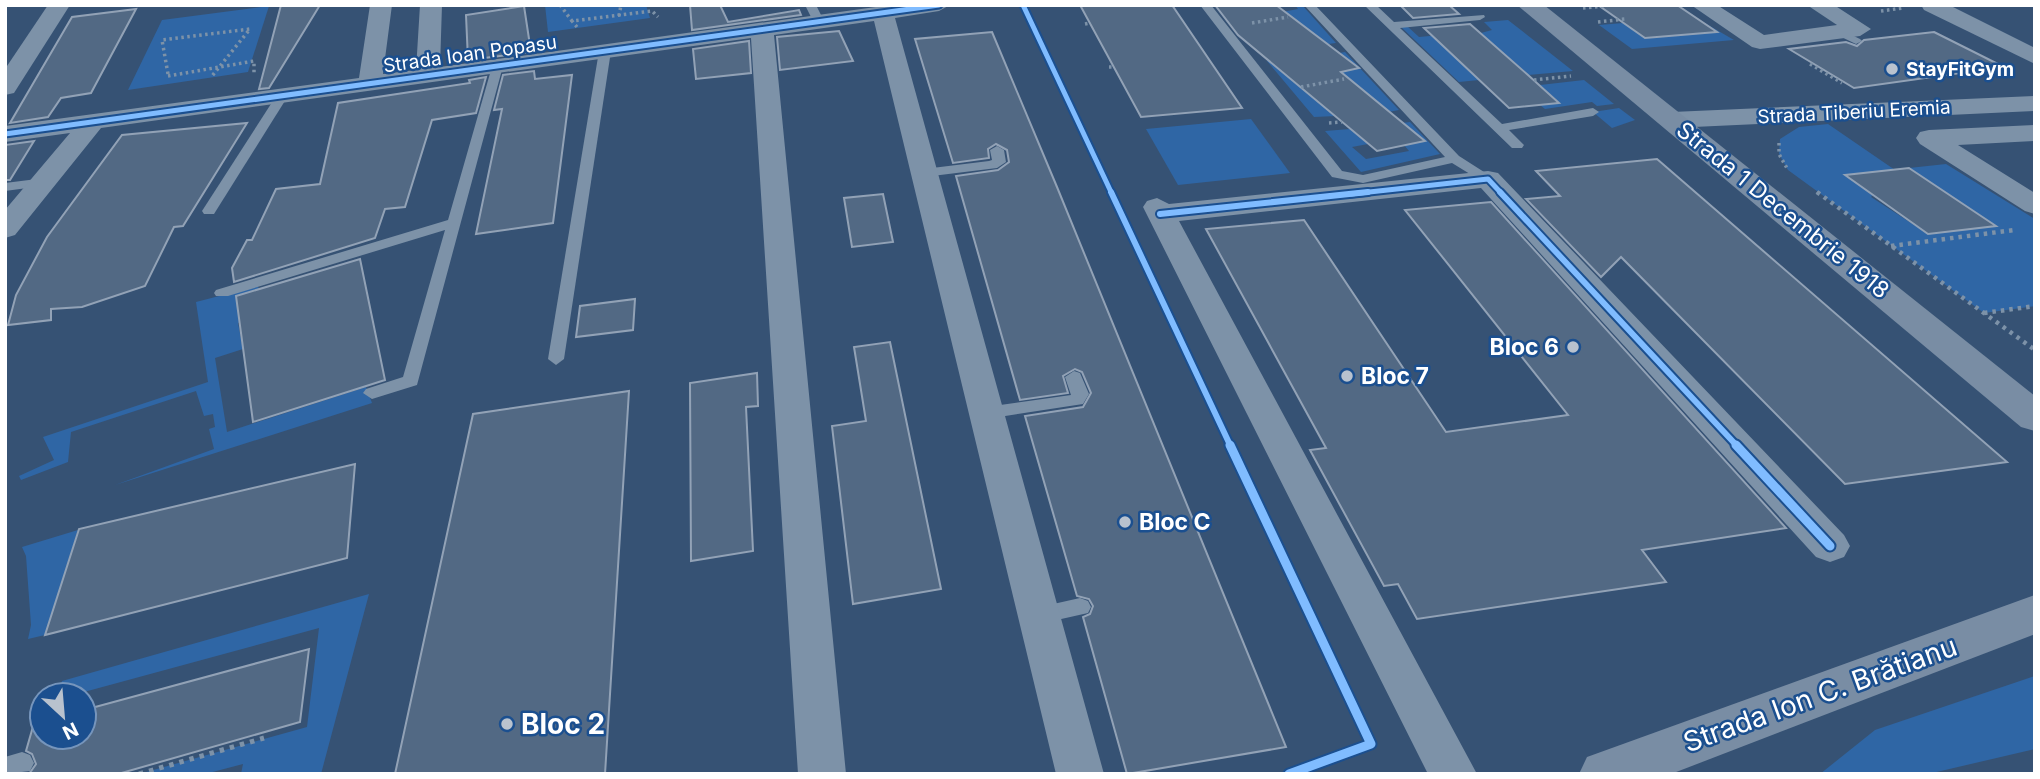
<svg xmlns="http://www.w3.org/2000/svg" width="2040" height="779" font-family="Inter,sans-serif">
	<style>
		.green { fill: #2f66a5 }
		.building { fill: #526984; stroke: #92a2b6; stroke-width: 2 }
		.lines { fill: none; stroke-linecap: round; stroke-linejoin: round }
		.path-far2 { stroke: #7d92a8; stroke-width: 3.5; stroke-dasharray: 2.5 3.5; stroke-linecap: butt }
		.path-far1 { stroke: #7d92a8; stroke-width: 4.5; stroke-dasharray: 3.5 5; stroke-linecap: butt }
		.path { stroke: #7d92a8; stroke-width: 5; stroke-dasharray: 4.5 6; stroke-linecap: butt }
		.lane { fill: #7d92a8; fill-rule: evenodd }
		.street { fill: #7d92a8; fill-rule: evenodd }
		.secondary { fill: #798da4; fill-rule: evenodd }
		.cycleway-far2-casing { stroke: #1b4f8f; stroke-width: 9 }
		.cycleway-far1-casing { stroke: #1b4f8f; stroke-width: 10 }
		.cycleway-casing { stroke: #1b4f8f; stroke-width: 13 }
		.cycleway-far2 { stroke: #80bcff; stroke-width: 5 }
		.cycleway-far1 { stroke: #80bcff; stroke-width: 6 }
		.cycleway { stroke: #80bcff; stroke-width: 9 }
		.poi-dot { fill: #b9c2ce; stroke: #1b4f8f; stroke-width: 2.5 }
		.labels { text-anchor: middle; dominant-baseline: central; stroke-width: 5; stroke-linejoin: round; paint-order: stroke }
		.far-street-label { font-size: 19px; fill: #fff; stroke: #1b4f8f }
		.far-poi-label { font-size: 19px; font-weight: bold; fill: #fff; stroke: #1b4f8f; text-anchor: start }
		.street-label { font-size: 23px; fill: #fff; stroke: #1b4f8f }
		.poi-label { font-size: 23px; font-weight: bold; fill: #fff; stroke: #1b4f8f; text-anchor: start }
		.near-street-label { font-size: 28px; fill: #fff; stroke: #1b4f8f }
		.near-poi-label { font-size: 28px; font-weight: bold; fill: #fff; stroke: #1b4f8f; text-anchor: start }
	</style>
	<rect width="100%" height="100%" fill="#365274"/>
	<g class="green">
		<path d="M545,5H646L650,18L548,32Z"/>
		<path d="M1295,5H1302L1336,43L1328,44L1282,12L1298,9Z"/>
		<path d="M269,6L248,72L128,90L162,20Z"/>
		<path d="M1696,18L1734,40L1632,49L1599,25L1623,23L1645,38L1716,32Z"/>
		<path d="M1508,20L1573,71L1528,75L1481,33L1492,30L1484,22Z"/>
		<path d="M1400,26H1407L1419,37L1451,34L1479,80L1459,82Z"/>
		<path d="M1345,52L1399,110L1388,112L1312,96L1336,116L1314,117L1267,61L1293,58L1345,76L1341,72L1358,68L1339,53Z"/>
		<path d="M1584,80L1614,104L1597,106L1592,102L1545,109L1540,105L1559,102L1540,85Z"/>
		<path d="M1619,108L1635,120L1612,128L1593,112Z"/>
		<path d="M1251,119L1290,173L1178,185L1146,129Z"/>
		<path d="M1410,122L1440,154L1361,172L1325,131L1350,129L1368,144L1352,147L1366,159L1409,151L1404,145L1402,123Z"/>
		<path d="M1828,124L1895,170L1871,197L1928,234L1995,225L1909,168L1946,164L2035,219V306L1984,313L1788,170L1779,154L1780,139L1799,127Z"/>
		<path d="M258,286L266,315L238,323L243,349L215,358L227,432L366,387L372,403L115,485L214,449L209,429L215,427L213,414L204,416L196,391L71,432L68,462L21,480L19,476L54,460L43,437L208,382L196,302Z"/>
		<path d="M78,530L45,635L28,639L31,625L26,556L22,547Z"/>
		<path d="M369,594L321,774H241L243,764L205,774H139L307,727L319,628L73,695H58L62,681Z"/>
		<path d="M2035,676V749L1928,774H1820L1875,730Z"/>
	</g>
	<g class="building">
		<path d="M281,5H320L269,88L259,89Z"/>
		<path d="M690,5H720L728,22L799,10L801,15L692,30Z"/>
		<path d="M1080,5H1172L1242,108L1141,117Z"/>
		<path d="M1215,5H1276L1359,68L1341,72L1425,141L1377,151L1238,35Z"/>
		<path d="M1400,5H1449L1459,14L1413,18Z"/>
		<path d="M1598,5H1677L1717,32L1645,38Z"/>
		<path d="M524,6L531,52L468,60L466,15Z"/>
		<path d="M136,9L91,93L61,98L48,117L10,123L72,17Z"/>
		<path d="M1470,24L1528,75L1559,103L1509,108L1424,28Z"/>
		<path d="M839,31L853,61L780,70L777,37Z"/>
		<path d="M992,32L1057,187L1286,747L1127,774L1083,617L1090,614L1093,606L1089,599L1077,596L1025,416L1083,407L1091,393L1082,372L1075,369L1063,376L1068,393L1020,400L956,176L998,170L1009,162L1007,150L996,144L988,149L989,158L953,163L915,39Z"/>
		<path d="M1934,32L2004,67L1854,88L1789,49L1846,42L1857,46L1864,40Z"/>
		<path d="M749,41L751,73L696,79L693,49Z"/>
		<path d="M534,71L535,79L572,75L553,223L476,234L502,109L494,110L503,75Z"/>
		<path d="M486,77L476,113L432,120L405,207L385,209L375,238L234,282L232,268L247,240H252L276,189L320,184L338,103L470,83L469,80Z"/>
		<path d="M247,123L183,226L174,227L145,286L82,307L51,309V320L8,325L16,295L47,237L122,135Z"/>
		<path d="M34,141L10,180H5V145Z"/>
		<path d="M1657,159L2007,462L1845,484L1621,257L1601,277L1526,199L1560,196L1536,171Z"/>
		<path d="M1909,168L1996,226L1928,234L1845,175Z"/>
		<path d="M883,194L893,242L852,247L844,198Z"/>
		<path d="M1491,202L1786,528L1642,550L1666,582L1417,619L1398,584L1384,586L1310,450L1326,448L1206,229L1304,220L1446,432L1568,415L1405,210Z"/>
		<path d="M360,259L385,380L253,422L236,296Z"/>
		<path d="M635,299L633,330L576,337L580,306Z"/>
		<path d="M890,342L941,589L853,604L832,426L866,421L854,347Z"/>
		<path d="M757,373L758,406L746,407L753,551L691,561L690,383Z"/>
		<path d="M629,391L605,774H395L473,414Z"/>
		<path d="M355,464L347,558L45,635L79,529Z"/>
		<path d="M309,649L300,722L118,774H29L36,764L32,754L26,751L34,723L42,721V737H84V710Z"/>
	</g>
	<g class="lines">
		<g class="path-far2">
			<path d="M560,5L572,21"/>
			<path d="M1583,8L1607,6"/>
			<path d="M1881,11L1903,8"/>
			<path d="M619,16L621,5"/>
			<path d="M1598,22L1625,19"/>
			<path d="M1252,23L1288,17"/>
			<path d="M1085,24L1090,23"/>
			<path d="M577,27L572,21L652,11L658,17"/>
			<path d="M1810,64L1842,83"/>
			<path d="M1109,67H1113"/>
			<path d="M168,74L162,40L250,29L212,76"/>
			<path d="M168,76L254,61V73"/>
			<path d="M1534,80L1571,76"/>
			<path d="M1301,87L1344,79"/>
			<path d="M1329,123L1342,122"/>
			<path d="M1779,143V154L1788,170"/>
			<path d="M1817,192L1819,194"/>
		</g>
		<g class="path-far1">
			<path d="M1817,192L2035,350"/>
			<path d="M1891,246L2014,230"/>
			<path d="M1984,313L2035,306"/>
		</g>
		<path class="path" d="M139,774L264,738"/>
		<g class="lane">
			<path d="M805,5H816L825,23L823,25H815Z"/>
			<path d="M1200,5H1211L1342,171L1363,175L1445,157L1304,5H1315L1459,156L1495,179L1488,183L1483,182L1452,163L1363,183L1332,177Z"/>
			<path d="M1364,5H1376L1394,22L1484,15L1485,17L1480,20L1400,28L1502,124L1593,108L1599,112L1593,116L1509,130L1524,145L1522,148H1512Z"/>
			<path d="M1839,29L1860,39L1862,41L1856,44L1835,34V30Z"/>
			<path d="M605,48L611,51L564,359L556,365L548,359L599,51Z"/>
			<path d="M493,63L503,66L417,385L372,399L363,393L366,389L403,377L445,230L228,296H216L214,293L216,290L448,220Z"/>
			<path d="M278,93L288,96L214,214H204L202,211Z"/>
			<path d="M997,146L1004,150L1006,162L997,168L924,177L917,173L924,169L989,161L992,160L990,150Z"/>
			<path d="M45,178L50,179V185L5,191V183Z"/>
			<path d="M1074,371L1080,373L1089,394L1083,404L986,419L977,413L986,407L1071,395L1065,377Z"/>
			<path d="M1080,598L1088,601L1091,607L1088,613L1039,624L1031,621L1028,615L1031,609Z"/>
			<path d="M22,752L30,755L34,763L30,771L5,774V757Z"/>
		</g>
		<g class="street">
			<path d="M48,5H70L14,93L5,95V69Z"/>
			<path d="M370,5H392L383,74L416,70L420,5H442L440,67L890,5H950L939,11L895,18L1104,774H1056L874,21L774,35L846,774H798L751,38L101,128L15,235L5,238V210L70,133L5,142V126L359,78Z"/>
			<path d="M1691,5H1717L1764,35L1837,25L1807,5H1834L1871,29L1860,36L1760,49L1752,47Z"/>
			<path d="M1921,5H1949L2035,48V64L1924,10Z"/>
			<path d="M2035,96V111L1672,128L1663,125L1659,120L1663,115L1672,112Z"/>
			<path d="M2035,125V141L1958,145L2035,193V214L2025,211L1920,144L1916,138L1920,132L1929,130Z"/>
			<path d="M1488,171L1498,173L1844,535L1850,546L1844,557L1830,562L1816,557L1481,188L1179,221L1477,774H1428L1143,207L1147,201L1157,198L1169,204Z"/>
		</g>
		<g class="secondary">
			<path d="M1517,5H1544L2035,396V431L2021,427Z"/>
			<path d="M2035,595V634L1671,774H1579L1587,757Z"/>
		</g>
		<g class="cycleway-far2-casing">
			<g id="cycleway-far2">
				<path d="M1023,5L1112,194"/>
				<path d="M5,134L939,5"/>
				<path d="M1351,194L1488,179L1502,194"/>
			</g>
		</g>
		<g class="cycleway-far1-casing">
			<g id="cycleway-far1">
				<path d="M1111,192L1231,447"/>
				<path d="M1500,192L1738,447"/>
				<path d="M1160,214L1368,192"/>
			</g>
		</g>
		<g class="cycleway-casing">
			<g id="cycleway">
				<path d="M1230,445L1371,744L1289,774"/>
				<path d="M1736,445L1830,546"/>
			</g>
		</g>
		<use href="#cycleway-far2" class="cycleway-far2"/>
		<use href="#cycleway-far1" class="cycleway-far1"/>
		<use href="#cycleway" class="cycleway"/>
	</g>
	<g class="poi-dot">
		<circle cx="1892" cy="69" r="7"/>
		<circle cx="1573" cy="347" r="7"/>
		<circle cx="1347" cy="376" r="7"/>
		<circle cx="1125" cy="522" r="7"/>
		<circle cx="507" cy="724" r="7"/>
	</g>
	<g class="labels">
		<g class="far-street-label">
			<text transform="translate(470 54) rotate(-8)">Strada Ioan Popasu</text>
			<text transform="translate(1854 112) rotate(-3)">Strada Tiberiu Eremia</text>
		</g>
		<g class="far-poi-label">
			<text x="1906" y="69">StayFitGym</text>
		</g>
		<g class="street-label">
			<text transform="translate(1783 210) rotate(39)">Strada 1 Decembrie 1918</text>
		</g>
		<g class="poi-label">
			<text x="1559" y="347" text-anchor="end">Bloc 6</text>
			<text x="1361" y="376">Bloc 7</text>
			<text x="1139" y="522">Bloc C</text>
		</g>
		<g class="near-street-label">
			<text transform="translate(1820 694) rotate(-20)">Strada Ion C. Brătianu</text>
		</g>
		<g class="near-poi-label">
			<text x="521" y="724">Bloc 2</text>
		</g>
	</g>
	<rect width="2040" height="779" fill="none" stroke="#ffffff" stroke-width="14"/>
	<g transform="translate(63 716) rotate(154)"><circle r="33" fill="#1b4f8f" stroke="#7695bc" stroke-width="2"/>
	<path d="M0-5L12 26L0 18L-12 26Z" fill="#b9c2ce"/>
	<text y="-10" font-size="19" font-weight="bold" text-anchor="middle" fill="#ffffff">N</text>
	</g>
</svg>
